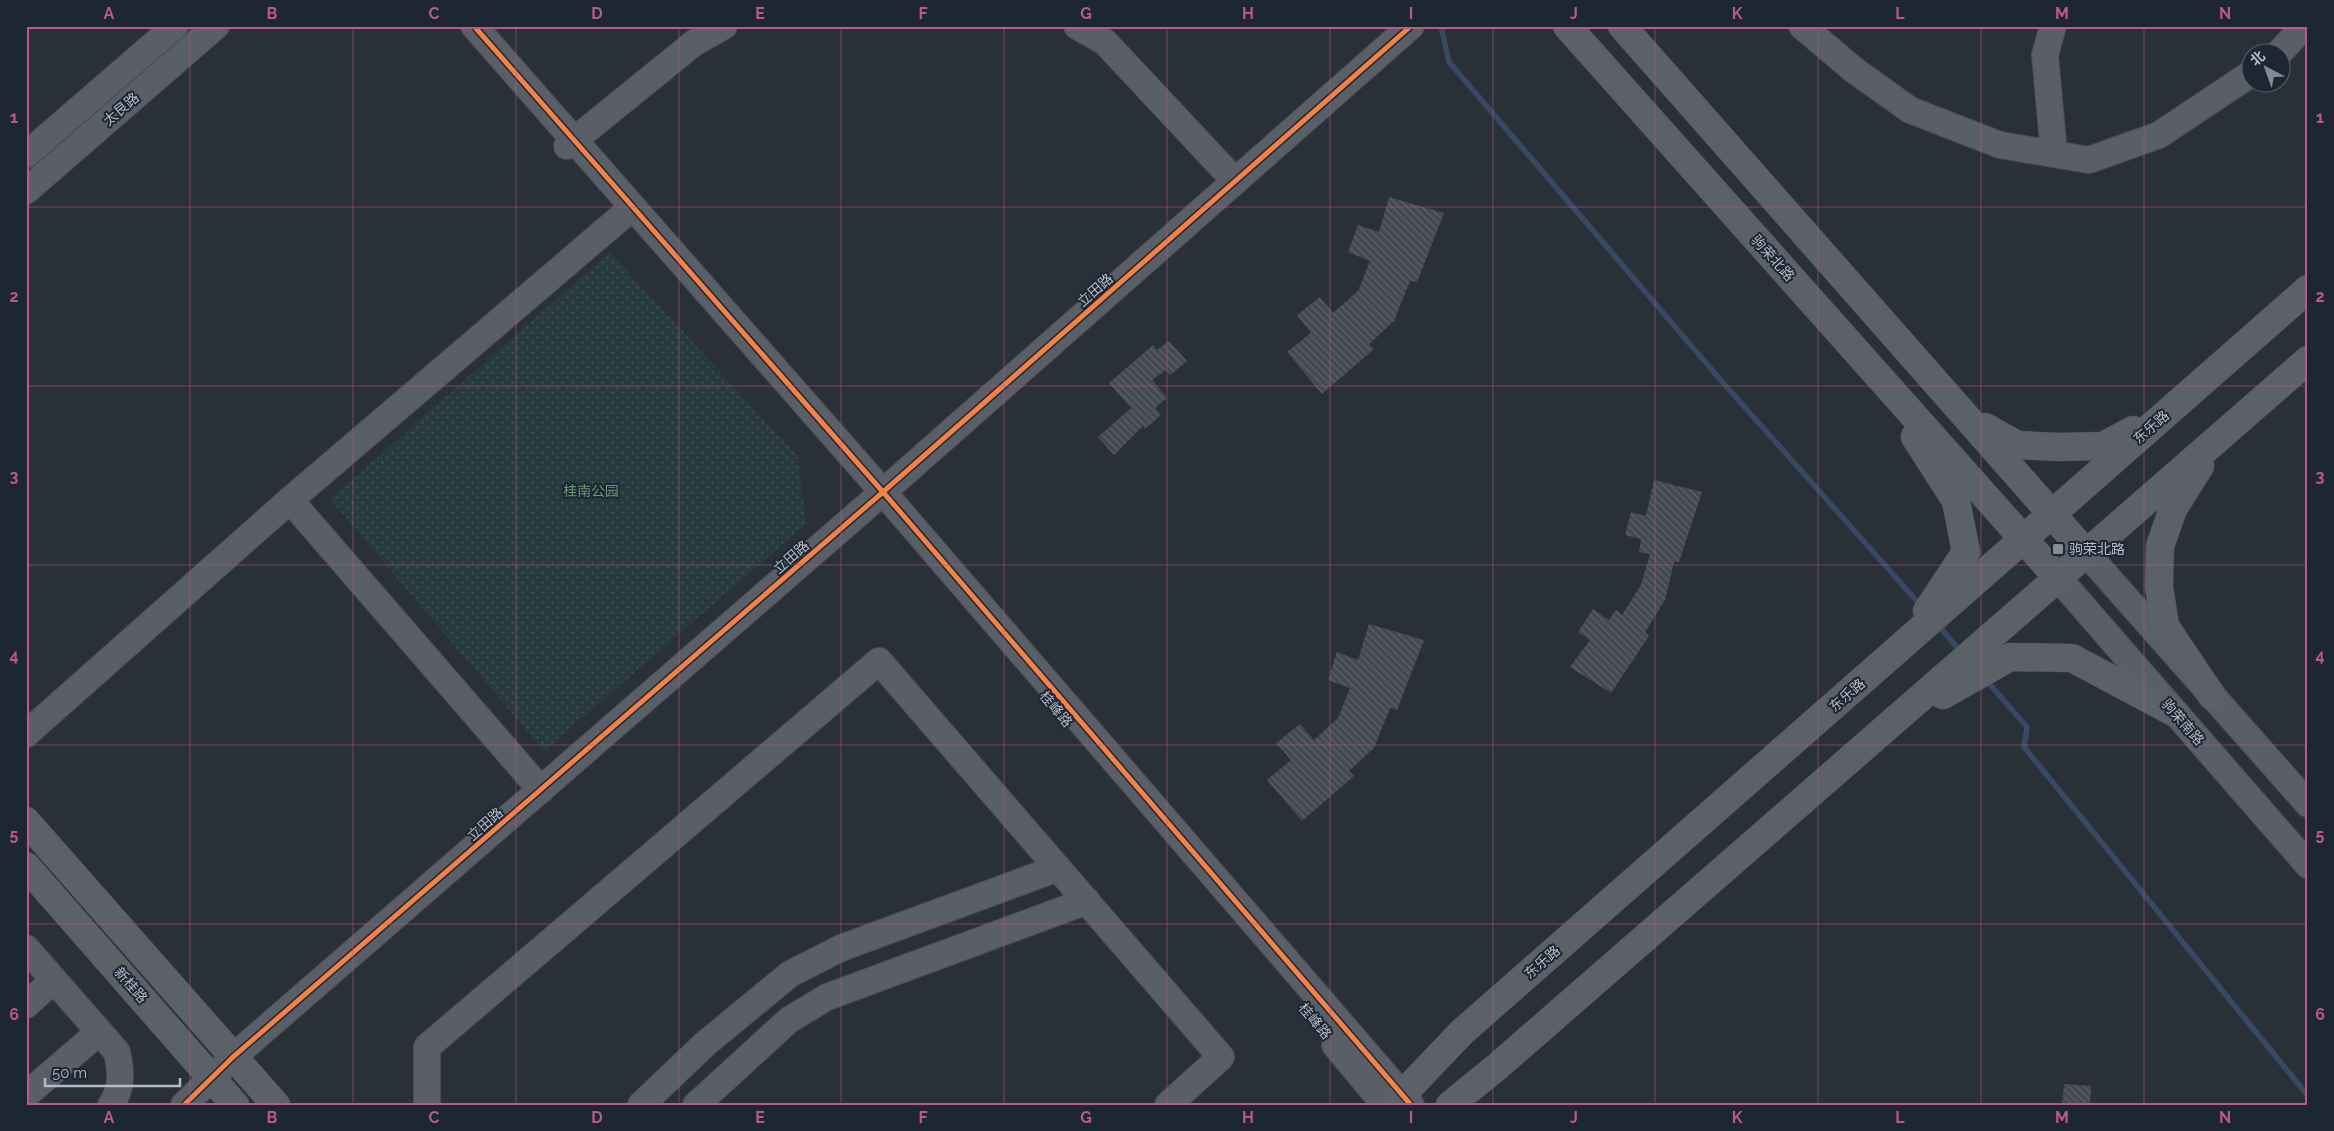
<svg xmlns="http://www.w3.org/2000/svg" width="2334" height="1131" font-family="Raleway,'Noto Sans SC',sans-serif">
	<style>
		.grass { fill: url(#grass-dots) }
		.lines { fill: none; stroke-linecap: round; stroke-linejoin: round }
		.stream { stroke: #384963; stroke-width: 5.5 }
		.building { fill: url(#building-back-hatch) }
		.minor-casing { stroke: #484c53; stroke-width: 28 }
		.major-casing { stroke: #484c55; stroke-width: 29 }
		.minor { stroke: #5a5e66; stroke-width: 26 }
		.major { stroke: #5c6168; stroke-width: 28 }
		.cycleway-casing { stroke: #1d2633; stroke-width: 8 }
		.cycleway { stroke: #f48246; stroke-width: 5 }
		.grid { fill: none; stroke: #bc5a87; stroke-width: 1; stroke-opacity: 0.55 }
		.poi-dot { fill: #848b96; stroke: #1d2633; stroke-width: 2 }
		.labels { text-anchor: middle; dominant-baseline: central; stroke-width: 4; stroke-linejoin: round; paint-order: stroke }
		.street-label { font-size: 14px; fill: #b4bcc9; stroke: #1d2633 }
		.park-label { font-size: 14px; fill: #6b9a76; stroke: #1d2633 }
		.poi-label { font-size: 14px; fill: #b4bcc9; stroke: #1d2633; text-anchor: start }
		.neatline { fill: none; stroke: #bc5a87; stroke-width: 2 }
		.grid-label { font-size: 16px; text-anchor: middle; font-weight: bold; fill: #bc5a87 }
	</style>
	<defs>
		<pattern id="grass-dots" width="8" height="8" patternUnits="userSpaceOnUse" patternTransform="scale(1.25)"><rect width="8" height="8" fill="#273a3e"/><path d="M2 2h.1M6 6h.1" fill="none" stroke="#445559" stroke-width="1.8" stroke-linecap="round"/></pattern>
		<pattern id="building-back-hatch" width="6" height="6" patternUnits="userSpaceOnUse" patternTransform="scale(1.25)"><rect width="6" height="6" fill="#444950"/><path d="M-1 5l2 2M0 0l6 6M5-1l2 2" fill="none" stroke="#5d6168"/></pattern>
	</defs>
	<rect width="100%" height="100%" fill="#2a3038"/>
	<path class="grass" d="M610,252L798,457L806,524L544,751L330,499Z"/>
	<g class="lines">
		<g class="stream">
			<path d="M1441,26L1449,62L1718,377L1922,607"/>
			<path d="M1938,625L1961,652"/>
			<path d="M1986,680L2027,727L2024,747L2308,1096"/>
		</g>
	</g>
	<g class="building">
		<path d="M1389,197L1444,213L1417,282L1410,281L1394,321L1369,344L1374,349L1322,394L1287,352L1311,333L1297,315L1320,297L1333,313L1358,291L1370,261L1348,252L1358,225L1379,232Z"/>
		<path d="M1169,341L1187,361L1170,375L1166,370L1152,380L1167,398L1155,408L1161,415L1145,429L1143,426L1114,455L1098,437L1131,408L1109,383L1153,345L1157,350Z"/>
		<path d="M1654,480L1702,492L1679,562H1674L1665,600L1645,632L1649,636L1611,693L1570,667L1590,640L1578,632L1593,609L1609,620L1616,610L1622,615L1641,585L1650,554L1639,552L1641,539L1625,535L1631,512L1646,516Z"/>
		<path d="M1369,624L1424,640L1397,710L1390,708L1374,748L1349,771L1354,776L1302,821L1267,780L1291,760L1276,743L1300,724L1314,740L1338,718L1350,688L1328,680L1337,652L1358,660Z"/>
		<path d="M2064,1084L2091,1086L2090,1105H2062Z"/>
	</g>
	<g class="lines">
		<g class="minor-casing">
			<g id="minor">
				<path d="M474,26L883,492L1411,1105"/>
				<path d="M1077,26L1105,42L1235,181"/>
				<path d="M1802,26L1854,70L1910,110L2000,145L2089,160L2159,135L2252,73"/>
				<path d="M2053,26L2045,55L2054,154"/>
				<path d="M2280,52L2304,26"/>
				<path d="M567,146L694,43L724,26"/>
				<path d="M26,155L175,26"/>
				<path d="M26,191L216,26"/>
				<path d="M290,500L541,790"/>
				<path d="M2087,554L2308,804"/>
				<path d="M2059,579L2308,865"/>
				<path d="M26,734L290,500L627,212"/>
				<path d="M26,948L117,1052C121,1071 123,1088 111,1105"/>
				<path d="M26,1005L54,980"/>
				<path d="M1335,1045L1385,1105"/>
				<path d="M26,1095L99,1032"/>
				<path d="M184,1105L233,1057L883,492L1411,26"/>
				<path d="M427,1105V1047L879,661L1221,1057L1168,1105"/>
				<path d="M641,1105L705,1044L790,974L841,948L1058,868"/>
				<path d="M696,1105L789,1020L827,997L1087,901"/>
			</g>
		</g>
		<g class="major-casing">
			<g id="major">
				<path d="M1567,26L2059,579"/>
				<path d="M1622,26L2087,554"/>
				<path d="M1985,427L2017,445L2058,447L2103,446L2133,430"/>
				<path d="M1915,437L1956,501L1966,552L1927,611"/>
				<path d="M2200,466L2173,509L2160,546L2159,587L2165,626L2212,696"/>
				<path d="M1943,695L2010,657L2072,658L2175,713"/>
				<path d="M26,821L276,1105"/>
				<path d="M26,866L235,1105"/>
				<path d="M1390,1105L1402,1095L1462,1032L2308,289"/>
				<path d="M1450,1105L1498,1066L2308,360"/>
			</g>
		</g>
		<use href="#minor" class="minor"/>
		<use href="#major" class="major"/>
		<g class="cycleway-casing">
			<g id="cycleway">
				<path d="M474,26L883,492L1411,1105"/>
				<path d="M184,1105L233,1057L883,492L1411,26"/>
			</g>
		</g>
		<use href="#cycleway" class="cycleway"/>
	</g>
	<path class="grid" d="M190,26V1105M353,26V1105M516,26V1105M679,26V1105M841,26V1105M1004,26V1105M1167,26V1105M1330,26V1105M1493,26V1105M1655,26V1105M1818,26V1105M1981,26V1105M2144,26V1105M26,207H2308M26,386H2308M26,565H2308M26,745H2308M26,924H2308"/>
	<rect class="poi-dot" x="2052" y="543" width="12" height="12" rx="2.5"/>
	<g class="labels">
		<g class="street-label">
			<text transform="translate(121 109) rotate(-41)">太艮路</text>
			<text transform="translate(1773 258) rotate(48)">驹荣北路</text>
			<text transform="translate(1095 290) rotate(-41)">立田路</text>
			<text transform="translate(2151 427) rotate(-41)">东乐路</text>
			<text transform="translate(791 557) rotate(-41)">立田路</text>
			<text transform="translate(1847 695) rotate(-41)">东乐路</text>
			<text transform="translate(1056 709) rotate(50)">桂峰路</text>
			<text transform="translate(2183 722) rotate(49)">驹荣南路</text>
			<text transform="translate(485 824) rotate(-41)">立田路</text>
			<text transform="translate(1542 962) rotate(-41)">东乐路</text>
			<text transform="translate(131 985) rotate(49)">新桂路</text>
			<text transform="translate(1315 1021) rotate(50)">桂峰路</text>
		</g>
		<g class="park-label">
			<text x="591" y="491">桂南公园</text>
		</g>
		<g class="poi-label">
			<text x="2069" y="549">驹荣北路</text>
		</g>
	</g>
	<rect width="2334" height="1131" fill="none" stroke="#1d2633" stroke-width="55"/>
	<g transform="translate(2266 68) rotate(319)"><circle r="24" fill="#1d2633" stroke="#59626f"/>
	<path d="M0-4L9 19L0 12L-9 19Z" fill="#848b96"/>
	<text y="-8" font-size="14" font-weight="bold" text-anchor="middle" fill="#b4bcc9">北</text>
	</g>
	<path d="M45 1078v8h135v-8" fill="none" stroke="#b4bcc9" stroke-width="2.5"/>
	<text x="52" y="1078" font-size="15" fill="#b4bcc9" stroke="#1d2633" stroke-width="4" paint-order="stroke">50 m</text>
	<rect x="28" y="28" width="2278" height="1076" class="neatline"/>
	<g class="grid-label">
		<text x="109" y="19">A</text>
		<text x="272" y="19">B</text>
		<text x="434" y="19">C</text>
		<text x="597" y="19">D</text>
		<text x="760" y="19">E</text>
		<text x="923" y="19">F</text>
		<text x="1086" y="19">G</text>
		<text x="1248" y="19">H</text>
		<text x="1411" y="19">I</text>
		<text x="1574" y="19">J</text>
		<text x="1737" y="19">K</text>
		<text x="1900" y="19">L</text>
		<text x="2062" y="19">M</text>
		<text x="2225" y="19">N</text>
		<text x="14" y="123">1</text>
		<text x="2320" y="123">1</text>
		<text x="14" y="302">2</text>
		<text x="2320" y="302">2</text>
		<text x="14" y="482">3</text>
		<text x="2320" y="482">3</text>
		<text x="14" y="661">4</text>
		<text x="2320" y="661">4</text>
		<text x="14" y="840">5</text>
		<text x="2320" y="840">5</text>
		<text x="14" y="1020">6</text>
		<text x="2320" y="1020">6</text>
		<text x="109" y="1123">A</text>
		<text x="272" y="1123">B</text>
		<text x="434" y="1123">C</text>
		<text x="597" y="1123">D</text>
		<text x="760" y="1123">E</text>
		<text x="923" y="1123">F</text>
		<text x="1086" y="1123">G</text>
		<text x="1248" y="1123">H</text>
		<text x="1411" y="1123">I</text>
		<text x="1574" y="1123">J</text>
		<text x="1737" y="1123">K</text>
		<text x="1900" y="1123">L</text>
		<text x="2062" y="1123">M</text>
		<text x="2225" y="1123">N</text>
	</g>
</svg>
